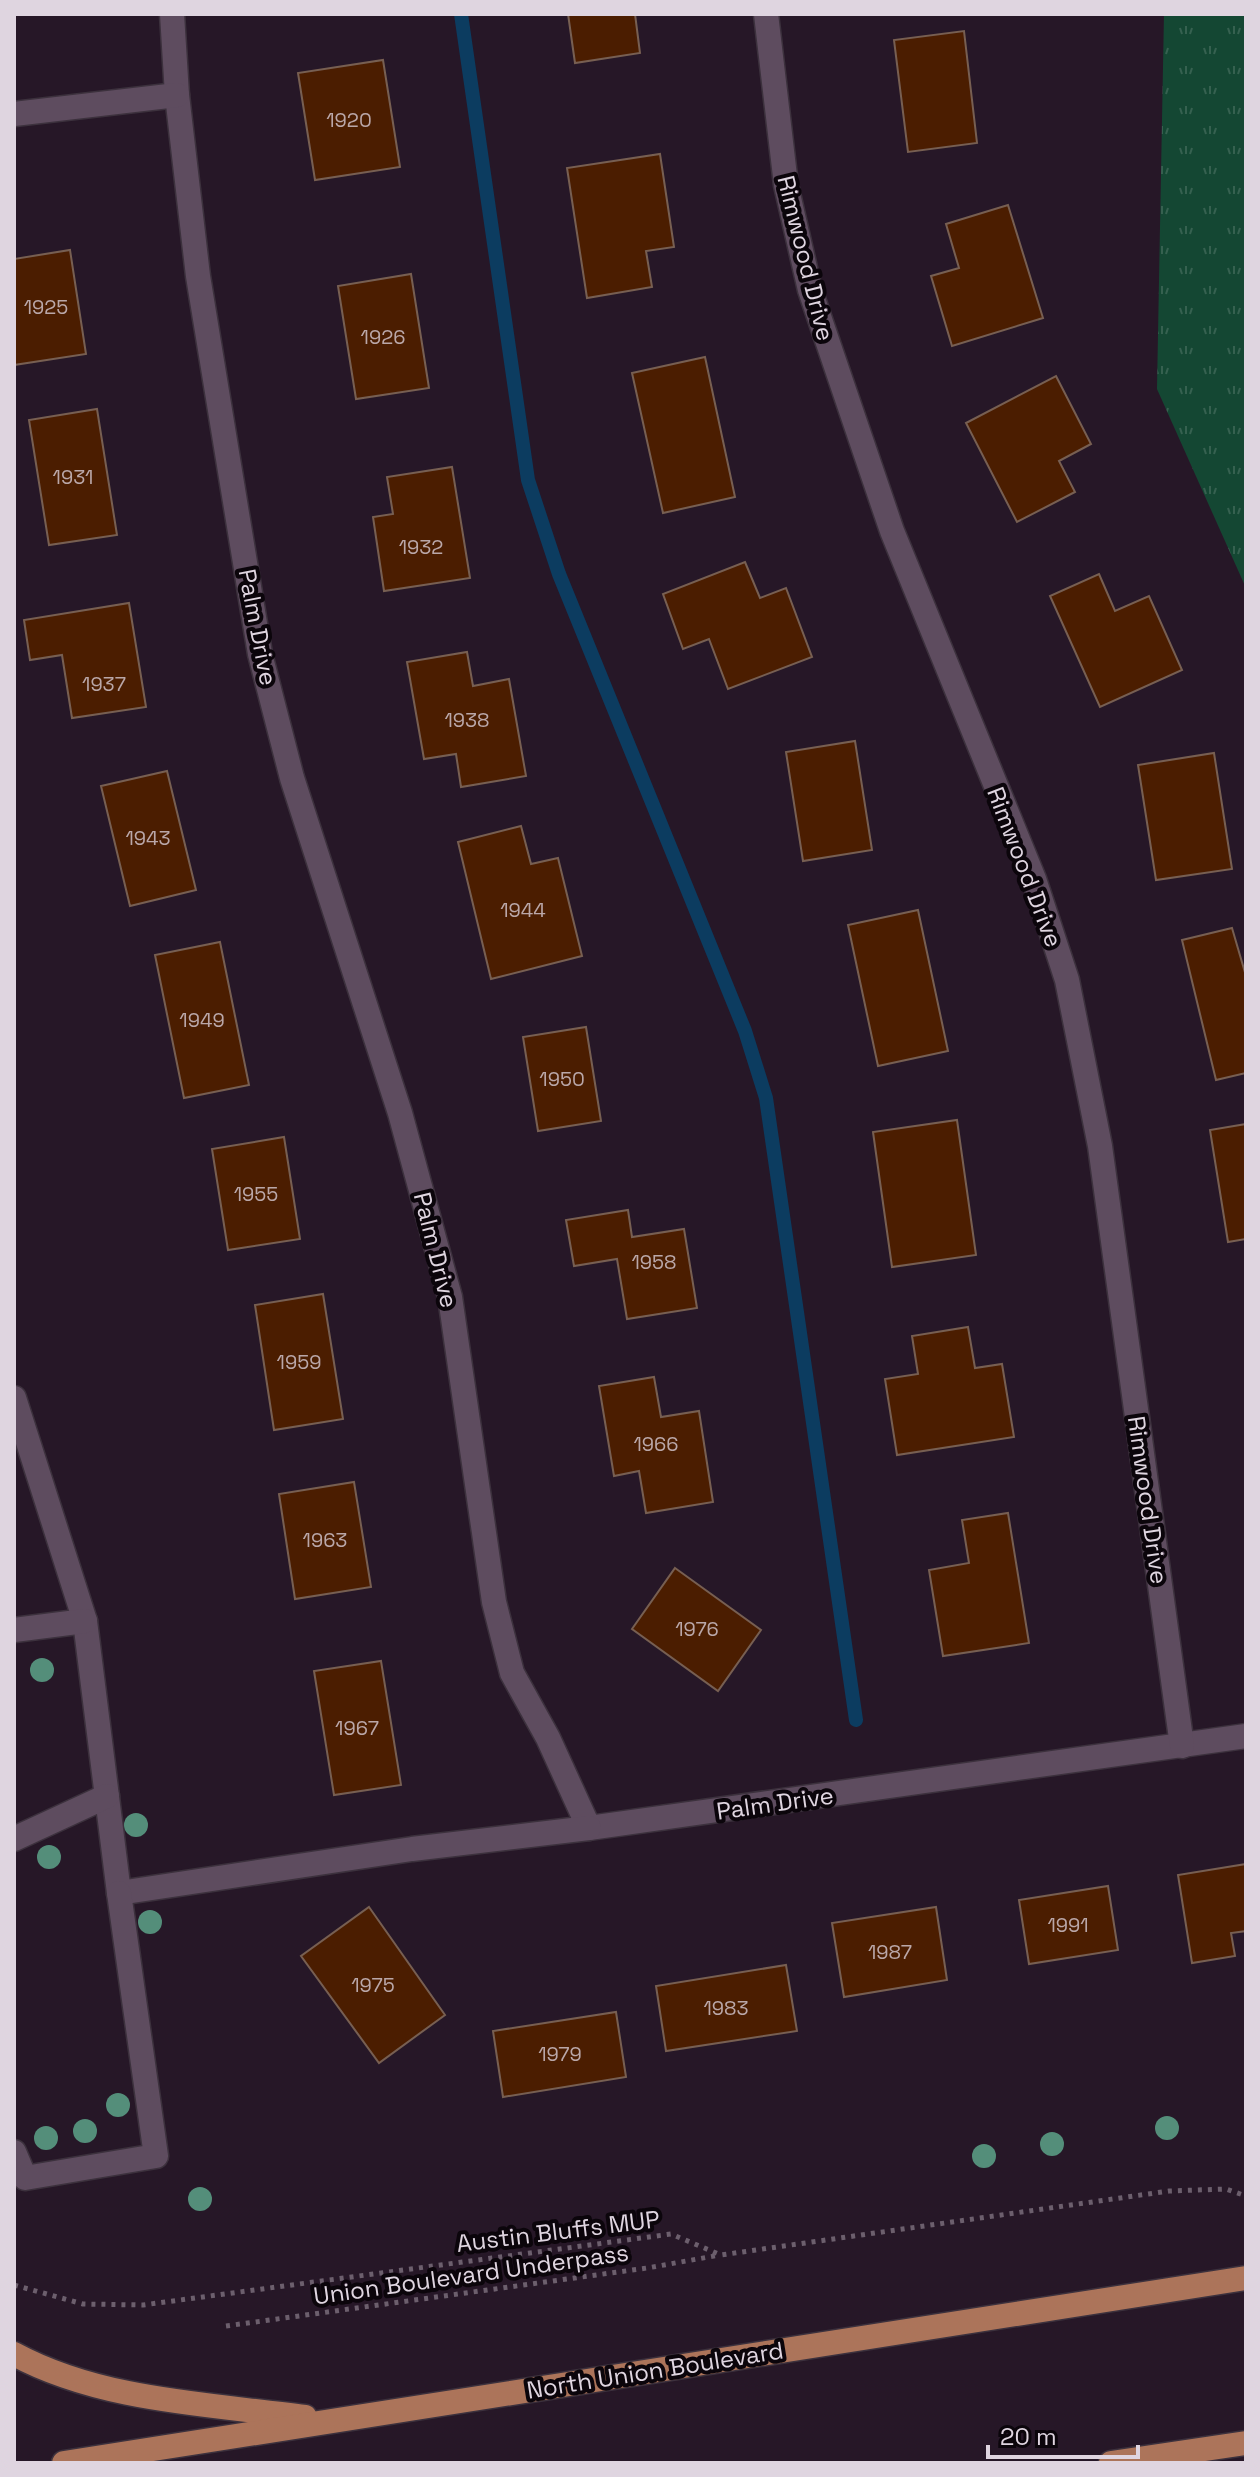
<svg xmlns="http://www.w3.org/2000/svg" width="1260" height="2477" font-family="'Space Grotesk',sans-serif">
	<style>
		.park { fill: url(#park-tufts) }
		.lines { fill: none; stroke-linecap: round; stroke-linejoin: round }
		.stream { stroke: #0c3c60; stroke-width: 14 }
		.building { fill: #4b1d00; stroke: #775f52; stroke-width: 2 }
		.minor-casing { stroke: #3c313d; stroke-width: 27 }
		.major-casing { stroke: #3c313d; stroke-width: 27 }
		.path { stroke: #6c5f6d; stroke-width: 5; stroke-dasharray: 4 6; stroke-linecap: butt }
		.minor { stroke: #5e4c5f; stroke-width: 24 }
		.major { stroke: #ac745a; stroke-width: 24 }
		.tree { fill: #548e7a }
		.labels { text-anchor: middle; dominant-baseline: central; stroke-width: 8; stroke-linejoin: round; paint-order: stroke }
		.number-label { font-size: 20px; fill: #baa7a8 }
		.street-label { font-size: 24px; fill: #dfd5e0; stroke: #0b050b }
	</style>
	<defs>
		<pattern id="park-tufts" width="24" height="20" patternUnits="userSpaceOnUse" patternTransform="scale(2)"><rect width="24" height="20" fill="#144733"/><path d="M3 7l-1-3M5 7V3M7 7l1-3M15 17l-1-3M17 17v-4M19 17l1-3" fill="none" stroke="#366150"/></pattern>
	</defs>
	<rect width="100%" height="100%" fill="#261727"/>
	<path class="park" d="M1164,14H1246V588L1157,389Z"/>
	<g class="lines">
		<path class="stream" d="M461,14L528,480L559,574L745,1031L766,1098L856,1720"/>
	</g>
	<g class="building">
		<path d="M568,14H635L640,53L575,63Z"/>
		<path d="M964,31L977,143L908,152L894,40Z"/>
		<path d="M383,60L400,167L315,180L298,73Z"/>
		<path d="M660,154L674,247L646,251L652,287L587,298L567,168Z"/>
		<path d="M1008,205L1043,318L952,346L931,276L959,268L946,224Z"/>
		<path d="M70,250L86,354L14,365V259Z"/>
		<path d="M411,274L429,388L356,399L338,286Z"/>
		<path d="M705,357L735,497L663,513L632,373Z"/>
		<path d="M1056,376L1091,444L1059,461L1075,492L1017,522L966,423Z"/>
		<path d="M97,409L117,535L49,545L29,420Z"/>
		<path d="M452,467L470,578L384,591L373,517L393,514L387,477Z"/>
		<path d="M745,562L760,598L786,588L812,657L728,689L709,639L683,649L663,594Z"/>
		<path d="M1099,574L1115,611L1149,596L1182,670L1100,707L1050,596Z"/>
		<path d="M129,603L146,707L72,718L62,655L30,660L24,620Z"/>
		<path d="M467,652L473,686L509,679L526,776L461,787L456,754L424,759L407,662Z"/>
		<path d="M855,741L872,850L803,861L786,752Z"/>
		<path d="M1214,753L1232,869L1156,880L1138,765Z"/>
		<path d="M167,771L196,890L130,906L101,786Z"/>
		<path d="M521,826L531,864L558,858L582,956L491,979L458,842Z"/>
		<path d="M918,910L948,1051L878,1066L848,925Z"/>
		<path d="M1232,928L1246,976V1073L1216,1080L1182,940Z"/>
		<path d="M220,942L249,1085L184,1098L155,955Z"/>
		<path d="M586,1027L601,1121L538,1131L523,1037Z"/>
		<path d="M957,1120L976,1255L892,1267L873,1132Z"/>
		<path d="M1246,1124V1239L1228,1242L1210,1130Z"/>
		<path d="M284,1137L300,1239L228,1250L212,1149Z"/>
		<path d="M628,1210L632,1237L684,1229L697,1308L627,1319L617,1259L574,1266L566,1220Z"/>
		<path d="M323,1294L343,1419L274,1430L255,1305Z"/>
		<path d="M968,1327L975,1368L1002,1364L1014,1437L897,1455L885,1379L918,1374L912,1336Z"/>
		<path d="M654,1377L661,1417L699,1411L713,1502L646,1513L639,1471L614,1476L599,1386Z"/>
		<path d="M354,1482L371,1587L295,1599L279,1494Z"/>
		<path d="M1008,1513L1029,1643L943,1656L929,1570L969,1563L962,1520Z"/>
		<path d="M675,1568L761,1630L718,1691L632,1629Z"/>
		<path d="M381,1661L401,1785L334,1795L314,1671Z"/>
		<path d="M1246,1864V1931L1231,1933L1235,1956L1192,1963L1178,1875Z"/>
		<path d="M1108,1886L1118,1950L1029,1964L1019,1900Z"/>
		<path d="M369,1907L445,2015L379,2063L301,1956Z"/>
		<path d="M936,1907L947,1980L844,1997L832,1923Z"/>
		<path d="M786,1965L797,2031L666,2051L656,1986Z"/>
		<path d="M616,2012L626,2077L503,2097L493,2031Z"/>
	</g>
	<g class="lines">
		<g class="minor-casing">
			<g id="minor">
				<path d="M172,14L177,95L198,276L260,654L292,778L400,1113L450,1297L494,1602L512,1673L548,1738L589,1828L1246,1736"/>
				<path d="M766,14L786,185L810,290L892,531L1034,879L1067,980L1100,1146L1182,1746"/>
				<path d="M14,114L177,95"/>
				<path d="M14,1398L85,1621L119,1893L412,1849L589,1828"/>
				<path d="M14,1630L85,1621"/>
				<path d="M14,1839L107,1796"/>
				<path d="M14,2152L25,2178L156,2156L119,1893"/>
			</g>
		</g>
		<g class="major-casing">
			<g id="major">
				<path d="M14,2354C101,2401 209,2404 305,2417"/>
				<path d="M64,2463L1246,2278"/>
				<path d="M1111,2463L1246,2443"/>
			</g>
		</g>
		<g class="path">
			<path d="M14,2285L83,2304L143,2305L671,2234L721,2255L1169,2191L1226,2189L1246,2196"/>
			<path d="M226,2326L647,2268L720,2255"/>
		</g>
		<use href="#minor" class="minor"/>
		<use href="#major" class="major"/>
	</g>
	<g class="tree">
		<circle cx="42" cy="1670" r="12"/>
		<circle cx="136" cy="1825" r="12"/>
		<circle cx="49" cy="1857" r="12"/>
		<circle cx="150" cy="1922" r="12"/>
		<circle cx="118" cy="2105" r="12"/>
		<circle cx="1167" cy="2128" r="12"/>
		<circle cx="85" cy="2131" r="12"/>
		<circle cx="46" cy="2138" r="12"/>
		<circle cx="1052" cy="2144" r="12"/>
		<circle cx="984" cy="2156" r="12"/>
		<circle cx="200" cy="2199" r="12"/>
	</g>
	<g class="labels">
		<g class="number-label">
			<text x="349" y="120">1920</text>
			<text x="46" y="307">1925</text>
			<text x="383" y="337">1926</text>
			<text x="73" y="477">1931</text>
			<text x="421" y="547">1932</text>
			<text x="104" y="684">1937</text>
			<text x="467" y="720">1938</text>
			<text x="148" y="838">1943</text>
			<text x="523" y="910">1944</text>
			<text x="202" y="1020">1949</text>
			<text x="562" y="1079">1950</text>
			<text x="256" y="1194">1955</text>
			<text x="654" y="1262">1958</text>
			<text x="299" y="1362">1959</text>
			<text x="656" y="1444">1966</text>
			<text x="325" y="1540">1963</text>
			<text x="697" y="1629">1976</text>
			<text x="357" y="1728">1967</text>
			<text x="1068" y="1925">1991</text>
			<text x="890" y="1952">1987</text>
			<text x="373" y="1985">1975</text>
			<text x="726" y="2008">1983</text>
			<text x="560" y="2054">1979</text>
		</g>
		<g class="street-label">
			<text transform="translate(806 258) rotate(76)">Rimwood Drive</text>
			<text transform="translate(258 627) rotate(79)">Palm Drive</text>
			<text transform="translate(1025 867) rotate(69)">Rimwood Drive</text>
			<text transform="translate(436 1250) rotate(76)">Palm Drive</text>
			<text transform="translate(1148 1500) rotate(82)">Rimwood Drive</text>
			<text transform="translate(775 1803) rotate(-8)">Palm Drive</text>
			<text transform="translate(558 2231) rotate(-7)">Austin Bluffs MUP</text>
			<text transform="translate(471 2274) rotate(-8)">Union Boulevard Underpass</text>
			<text transform="translate(655 2370) rotate(-9)">North Union Boulevard</text>
		</g>
	</g>
	<rect width="1260" height="2477" fill="none" stroke="#dfd5e0" stroke-width="32"/>
	<path d="M988 2445v12h150v-12" fill="none" stroke="#dfd5e0" stroke-width="4"/>
	<text x="1000" y="2445" font-size="24" fill="#dfd5e0" stroke="#0b050b" stroke-width="6" paint-order="stroke">20 m</text>
</svg>
